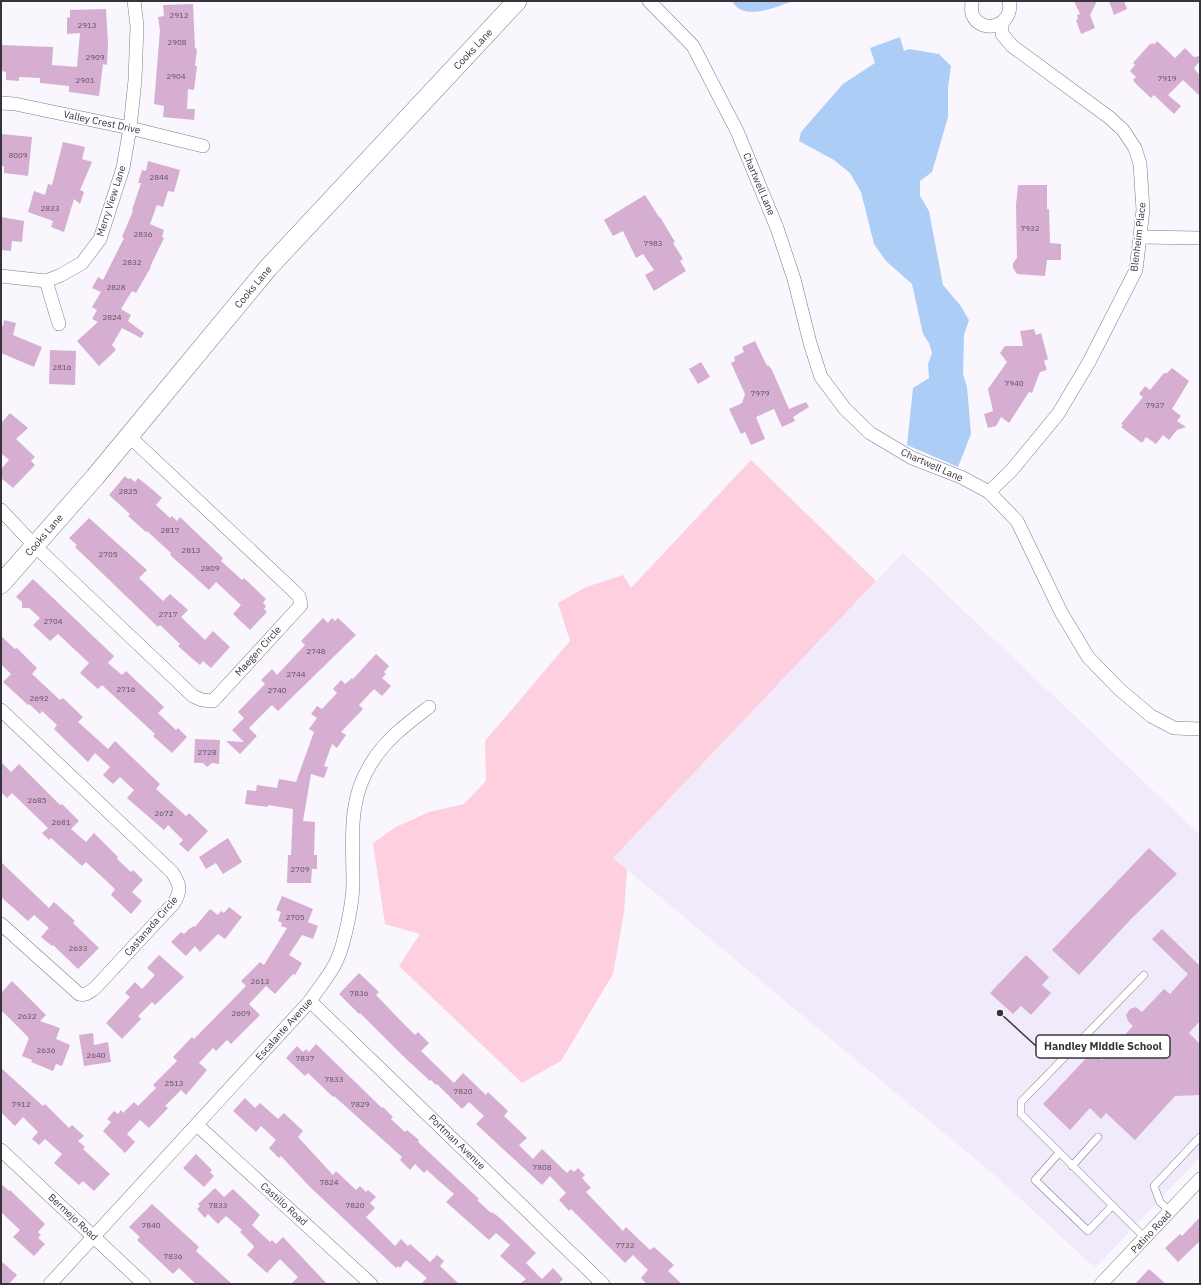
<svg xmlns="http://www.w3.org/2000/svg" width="1201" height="1285" font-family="'IBM Plex Sans',sans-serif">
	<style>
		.built { fill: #f1eafb }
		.green { fill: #fecfdf }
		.water { fill: #accdf5 }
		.building { fill: #d6aed1 }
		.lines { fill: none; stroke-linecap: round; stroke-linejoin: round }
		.service-casing { stroke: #827a8d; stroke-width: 8 }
		.minor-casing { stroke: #827a8d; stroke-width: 14 }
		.secondary-casing { stroke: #827a8d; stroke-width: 20 }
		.service { stroke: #fff; stroke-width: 7 }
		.minor { stroke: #fff; stroke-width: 13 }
		.secondary { stroke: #fff; stroke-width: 19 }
		.labels { text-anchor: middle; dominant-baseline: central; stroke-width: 3; stroke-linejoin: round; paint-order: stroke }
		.number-label { font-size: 8px; fill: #5f5260 }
		.street-label { font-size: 10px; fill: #37333b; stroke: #fff }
		.leader { fill: none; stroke: #37333b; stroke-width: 1.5 }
		.callout-dot { fill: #37333b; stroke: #fff; stroke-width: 1.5 }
		.callout { fill: #fff; stroke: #37333b; stroke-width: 1.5 }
		.callout-label { font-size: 11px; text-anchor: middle; font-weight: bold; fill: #37333b }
	</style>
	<rect width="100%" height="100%" fill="#f9f6fe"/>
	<path class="built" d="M903,553L1200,835V1157L1095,1268L998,1178L613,858Z"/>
	<path class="green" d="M751,460L876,581L613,858L627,870L624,912L613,974L561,1061L522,1083L399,966L420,934L385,924L373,843L396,827L429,812L464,804L486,781L485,741L570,641L558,603L586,587L623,575L631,588Z"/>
	<g class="water">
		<path d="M732,1H793C776,7 743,22 732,1Z"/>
		<path d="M900,37L904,51L909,49L939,54L951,66L948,88V117L932,172L920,181V196L929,211L943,285L960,305L969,320L964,335L963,374L967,387L971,434L958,467L907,445L913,388L929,378L928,364L932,353L929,343L923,334L912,284L886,261L874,244L861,192L850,173L834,160L799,141L801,132L843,84L875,63L870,48Z"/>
	</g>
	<g class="building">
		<path d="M1074,1H1097L1090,15L1095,28L1081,34L1076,20L1078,19L1077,15L1080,14Z"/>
		<path d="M1109,1H1124L1127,9L1114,15Z"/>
		<path d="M193,4L195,48L197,49L195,66H197L194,90L188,89L187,109H195L194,120L163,117L164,106L154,104L160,30L158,17L164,16L163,5Z"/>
		<path d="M106,9L108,44L107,65L103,64L99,96L69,92V86L40,83V78L19,77V81L6,80V72L2,71L1,67V45L53,47L52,65L77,67L80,33L67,34V18L70,17V10Z"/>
		<path d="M1157,41L1175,58L1185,48L1194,57L1200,56V61L1194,68L1200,76V96L1183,80L1168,95L1181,106L1174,114L1154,95L1151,98L1137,85L1133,80L1136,77L1130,71L1135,65L1133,63L1150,44L1153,43L1154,45Z"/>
		<path d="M1,134L32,137L28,176L4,173V166H1Z"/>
		<path d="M63,142L85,147L82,159L92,162L80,190L84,192L80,204L74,199L64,232L51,227L53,221L28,212L34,191L45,195L48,184L52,185Z"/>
		<path d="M148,161L180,170L174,192L168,191L163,207L157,205L150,224L164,230L162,237L164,238L150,267H151L136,293L132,291L121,309L131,315L128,321L144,333L141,338L122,328L112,345L116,350L99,366L77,341L98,322L92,319L97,310L92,307L101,292L92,288L98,277L103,280L124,238L122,237L133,211L132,210L141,183H138L142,170L146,171Z"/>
		<path d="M1018,185H1047V209H1049L1050,243L1061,244V260H1047L1045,276L1017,274L1013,268V263L1017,258L1016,205Z"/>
		<path d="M645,195L659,217H660L675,242L673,243L683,259L680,261L686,271L654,291L645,275L654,270L643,254L636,258L623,231L613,236L604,220Z"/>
		<path d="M1,217L24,221L22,242L12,241L11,251L1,250Z"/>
		<path d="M4,320L16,323L13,335L42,347L34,367L1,353V326H3Z"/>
		<path d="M1034,329L1036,335L1041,333L1048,359L1044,361L1047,370L1040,372L1032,393L1029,392L1009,423L1001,417L996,426L988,428L984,414L993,411L988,389L1007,362L1000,353L1005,346H1023L1020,331Z"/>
		<path d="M755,341L767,366L768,365L772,370L789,409L806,402L809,407L793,417L795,421L782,427L774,409L756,417L765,439L751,445L745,432L741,434L729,409L742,403L745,394L731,363L735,361L734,357L744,352L742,347Z"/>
		<path d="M50,350L76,351L75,385L49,384Z"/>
		<path d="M701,362L710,377L698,384L689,369Z"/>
		<path d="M1172,368L1189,381L1172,409L1181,416L1177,421L1186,427L1177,430L1169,440L1163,435L1156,444L1146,437L1142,443L1121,427L1123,425L1121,424L1143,397L1139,394L1145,386L1150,390L1164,373H1167Z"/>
		<path d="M10,413L28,428L16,439L35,457L31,461L35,465L13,488L1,478V469L9,460L1,453V423Z"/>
		<path d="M125,476L128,479L130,478L135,482L138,478L153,490L162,498L156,505L170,518L172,516L177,521L180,517L223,558L221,561L242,580L244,578L266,599L263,603L266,606L264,609L267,612L250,630L233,614L241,605L216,582L209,590L170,555L171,553L147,531L146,532L128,516L130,514L109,495Z"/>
		<path d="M89,518L147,570L139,578L163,601L170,594L188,610L181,617L205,640L213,631L230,647L211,668L203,661L200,665L188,655L178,646L180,644L160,625L158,627L75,547L77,545L69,538Z"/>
		<path d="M33,579L114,656L108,663L122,675L126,671L164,707L158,713L176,730L178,728L187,737L172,753L153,736L155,734L102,685L98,689L80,673L89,663L58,634L50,641L33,625L40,618L29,608H22V602L16,597Z"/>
		<path d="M323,618L328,623L332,618L335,621L338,618L356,635L278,711L272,705L249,728L257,736L240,754L226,741L244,742L232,730L244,718L238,712L265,684L261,680L272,669L277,675L305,645L301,641Z"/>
		<path d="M1,636L15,649L17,648L37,668L32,674L60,700L63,698L83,717L78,722L108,749L115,741L160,784L156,789L186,816L189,813L208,831L188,852L179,844L183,840L168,825L164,830L127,798L134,790L120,777L113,784L103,775L110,767L95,753L88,762L54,729L57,725L42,711L40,714L29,704L28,705L3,682L11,674L1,664Z"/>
		<path d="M376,654L389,666L384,672L386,674L382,678L391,686L382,696L374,689L359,705L363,709L341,732L346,735L337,748L332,744L324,766L328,767L324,778L311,774L303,821L315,822L314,855H317V869H312L311,883H287L288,855H291L293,809L268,805V807L245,804L247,790L256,791L257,785L277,788L279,779L296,782L314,732L309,729L317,718L311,714L317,706L322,709L337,693L333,689L341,680L345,684L352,678L353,679Z"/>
		<path d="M195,739L220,740L219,764L212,763L207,767L203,763H194Z"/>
		<path d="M1,762L11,772L19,764L60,805L62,804L79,821L71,829L86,842L94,833L118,857L117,859L131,872L133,870L143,880L132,892L142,901L131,914L111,895L115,889L86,862L82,866L51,838L49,840L42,833L48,828L12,793L7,798L1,792Z"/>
		<path d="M228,838L242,862L223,874L216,863L206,869L199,857Z"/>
		<path d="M1149,848L1177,874L1131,919L1079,975L1052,950Z"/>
		<path d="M1,862L49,908L54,902L75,921L73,923L99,948L78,969L53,945L52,946L41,937L49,928L34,915L28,921L1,897Z"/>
		<path d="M282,896L313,909L308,922L318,926L313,939L302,935L289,955L302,963L295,975L293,974L275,994L266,986L249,1004L260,1015L231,1044L227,1040L216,1051L213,1048L199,1063L207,1070L186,1095L181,1090L165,1106L168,1108L149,1128L140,1120L127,1134L135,1142L125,1153L103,1131L111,1122L107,1119L114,1111L118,1114L121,1110L123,1113L134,1102L138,1106L156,1088L153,1085L177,1061L173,1057L192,1037L194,1039L246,986L241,981L260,962L264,965L287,928L281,926L282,923L278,921L281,912L276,910Z"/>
		<path d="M229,907L242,917L225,939L218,934L200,952L195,946L186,956L171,942L181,932L184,934L189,929L194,926L195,927L210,909L218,915L221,911L224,913Z"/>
		<path d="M1162,929L1200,966V1021L1189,1033L1200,1044V1095L1175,1096L1135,1140L1106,1113L1101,1119L1090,1108L1070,1130L1043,1104L1092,1052L1102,1060L1133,1026L1128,1021L1126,1015L1130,1009L1136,1007L1142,1012L1164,989L1170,994L1188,974L1152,939Z"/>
		<path d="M159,955L184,977L155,1005L152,1002L138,1016L141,1019L122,1039L106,1023L130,997L125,993L135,982L142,989L155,975L147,968Z"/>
		<path d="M1026,955L1049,977L1042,985L1051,993L1031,1015L1021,1006L1013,1014L990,993Z"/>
		<path d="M359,973L379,992L376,995L400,1020L415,1035L418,1032L429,1043L421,1051L454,1083L463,1073L486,1095L488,1092L508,1111L504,1116L527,1138L519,1145L533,1159L542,1149L567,1173L571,1169L574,1172L578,1168L585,1175L582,1178L591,1188L586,1192L623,1231L626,1227L650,1250L654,1247L674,1265L668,1271L682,1284H647L641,1278L648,1270L633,1255L625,1263L571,1209L569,1211L559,1200L566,1193L550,1176L542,1185L476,1124L484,1116L469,1102L462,1109L437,1084L436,1085L431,1080L430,1081L403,1056L360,1013L359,1014L339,994Z"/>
		<path d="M12,981L46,1015L40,1021L60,1028L56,1039L70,1045L62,1066L56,1064L53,1071L31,1062L32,1060L22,1056L29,1038L1,1010V993Z"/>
		<path d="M93,1033L94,1045L108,1042L111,1062L84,1066L79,1035Z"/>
		<path d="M316,1044L382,1108L383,1107L393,1117L391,1119L405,1132L407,1130L419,1140L418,1142L479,1199L477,1200L491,1213L492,1212L500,1218L536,1253L526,1263L542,1279L553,1268L563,1279L558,1284H520L526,1279L500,1256L510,1245L496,1233L489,1240L446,1202L454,1194L439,1181L427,1170L424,1173L415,1164L410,1170L400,1160L402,1157L334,1096L333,1097L308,1073L305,1076L286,1058L297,1046L303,1052L306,1049L309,1052Z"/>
		<path d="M1,1068L43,1106L45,1104L69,1128L72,1125L84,1136L78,1141L85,1147L83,1149L110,1174L94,1191L83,1181L79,1185L54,1163L62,1154L45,1139L39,1145L32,1139L38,1132L23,1117L15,1126L1,1112Z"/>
		<path d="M245,1098L255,1108L260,1103L278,1119L284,1113L303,1131L298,1137L333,1175L336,1171L356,1190L360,1186L366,1192L368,1190L376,1197L370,1203L375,1208L366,1217L395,1246L401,1239L408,1246L410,1244L430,1262L437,1255L444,1261L440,1266L459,1284H421L427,1278L406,1260L400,1268L398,1266L396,1268L309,1186L281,1156L279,1158L269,1148L276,1140L261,1126L256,1132L233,1111Z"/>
		<path d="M196,1154L212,1170L210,1172L214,1176L204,1187L183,1168Z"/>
		<path d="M1,1184L9,1191L10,1190L45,1224L38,1232L41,1235L38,1238L45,1244L34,1256L13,1237L20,1230L1,1212Z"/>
		<path d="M215,1188L224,1197L233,1189L260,1215L252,1225L270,1242L272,1240L276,1244L283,1237L327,1284H291L298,1277L280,1259L267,1273L247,1255L254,1247L253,1245L240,1232L242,1230L226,1216L218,1224L208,1214L205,1218L197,1209L200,1206L198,1204Z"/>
		<path d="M152,1204L199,1247L196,1251L232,1284H196L179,1268L173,1274L137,1240L140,1237L129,1227Z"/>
		<path d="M1200,1217V1241L1178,1262L1165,1248L1180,1234L1182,1236Z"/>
		<path d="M1,1261L17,1275L9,1284H1Z"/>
		<path d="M1149,1269L1166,1284H1135Z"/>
	</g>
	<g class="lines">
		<g class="service-casing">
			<g id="service">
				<path d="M1144,975L1021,1102V1114L1145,1238"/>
				<path d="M1059,1153L1035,1180L1088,1231L1112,1206"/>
				<path d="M1072,1166L1098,1137"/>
				<path d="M1170,1211L1160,1202L1154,1186L1200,1137"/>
			</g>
		</g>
		<g class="minor-casing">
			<g id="minor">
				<path d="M649,1L693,46L737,131L777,228L794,279L810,343L821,377L845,409L870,433L912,458L961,477L989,492L1017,521L1061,612L1088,657L1119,689L1151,716L1174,728L1200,729"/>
				<path d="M972,1C972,5 971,10 972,14C981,36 1015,26 1009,1"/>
				<path d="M1,103L15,104L130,128L203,146"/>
				<path d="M1140,237L1200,238"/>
				<path d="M1,276L46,281L61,275L82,263L100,239L123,168L130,128L135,80L137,26L134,1"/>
				<path d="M46,281L59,324"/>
				<path d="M989,492L1011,471L1058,414L1089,362L1136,270L1143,210L1140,164L1135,148L1123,130L1110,118L1012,46L1002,34V23"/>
				<path d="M1,510L35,546L193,696L202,700L213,701L301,605L299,596L129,436"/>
				<path d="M1,710L172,872C180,885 182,889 174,903L95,988C89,992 86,996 79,994L1,924"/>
				<path d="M310,1001L603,1284"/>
				<path d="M197,1125L371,1284"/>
				<path d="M1,1150L144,1284"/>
				<path d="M50,1284L310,1001C319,987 331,974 337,960C345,942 353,902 353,883C353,840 347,800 372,762C386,739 408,723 429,707"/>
				<path d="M1101,1284L1200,1179"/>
			</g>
		</g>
		<g class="secondary-casing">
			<path id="secondary" d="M1,584L95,477L268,268L517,1"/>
		</g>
		<use href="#service" class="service"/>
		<use href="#minor" class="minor"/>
		<use href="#secondary" class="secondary"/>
	</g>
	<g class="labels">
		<g class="number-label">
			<text x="179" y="15">2912</text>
			<text x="87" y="25">2913</text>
			<text x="177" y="42">2908</text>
			<text x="95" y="57">2909</text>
			<text x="176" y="76">2904</text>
			<text x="1167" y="78">7919</text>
			<text x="85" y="80">2901</text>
			<text x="18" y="155">8009</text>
			<text x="159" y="177">2844</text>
			<text x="50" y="208">2833</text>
			<text x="1030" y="228">7932</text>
			<text x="143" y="234">2836</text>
			<text x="653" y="243">7983</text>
			<text x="132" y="262">2832</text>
			<text x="116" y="287">2828</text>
			<text x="112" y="317">2824</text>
			<text x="62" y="367">2816</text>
			<text x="1014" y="383">7940</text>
			<text x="760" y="393">7979</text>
			<text x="1155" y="405">7937</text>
			<text x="128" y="491">2825</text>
			<text x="170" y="530">2817</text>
			<text x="191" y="550">2813</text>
			<text x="108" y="554">2705</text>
			<text x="210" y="568">2809</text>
			<text x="168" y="614">2717</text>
			<text x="53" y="621">2704</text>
			<text x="316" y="651">2748</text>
			<text x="296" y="674">2744</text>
			<text x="126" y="689">2716</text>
			<text x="277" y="690">2740</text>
			<text x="39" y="698">2692</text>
			<text x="207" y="752">2728</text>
			<text x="37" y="800">2685</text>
			<text x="164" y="813">2672</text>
			<text x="61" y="822">2681</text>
			<text x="300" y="869">2709</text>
			<text x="295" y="917">2705</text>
			<text x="78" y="948">2633</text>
			<text x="260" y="981">2613</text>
			<text x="359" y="993">7836</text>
			<text x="241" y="1013">2609</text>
			<text x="27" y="1016">2632</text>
			<text x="46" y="1050">2636</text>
			<text x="96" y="1055">2640</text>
			<text x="305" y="1058">7837</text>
			<text x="334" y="1079">7833</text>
			<text x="174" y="1083">2513</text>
			<text x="463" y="1091">7820</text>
			<text x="21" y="1104">7912</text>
			<text x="360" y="1104">7829</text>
			<text x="542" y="1167">7808</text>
			<text x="329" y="1182">7824</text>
			<text x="218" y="1205">7833</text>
			<text x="355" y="1205">7820</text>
			<text x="151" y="1225">7840</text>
			<text x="625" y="1245">7732</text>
			<text x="173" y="1256">7836</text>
		</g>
		<g class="street-label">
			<text transform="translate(473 49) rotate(-47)">Cooks Lane</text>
			<text transform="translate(102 122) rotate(12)">Valley Crest Drive</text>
			<text transform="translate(759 184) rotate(67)">Chartwell Lane</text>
			<text transform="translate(111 201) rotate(-72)">Merry View Lane</text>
			<text transform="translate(1138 237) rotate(-83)">Blenheim Place</text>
			<text transform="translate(253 287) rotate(-50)">Cooks Lane</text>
			<text transform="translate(932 465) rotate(24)">Chartwell Lane</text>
			<text transform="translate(44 535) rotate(-49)">Cooks Lane</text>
			<text transform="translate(258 651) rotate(-48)">Maegen Circle</text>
			<text transform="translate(151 926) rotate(-49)">Castanada Circle</text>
			<text transform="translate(284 1029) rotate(-48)">Escalante Avenue</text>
			<text transform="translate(457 1142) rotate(44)">Portman Avenue</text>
			<text transform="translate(284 1204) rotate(42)">Castillo Road</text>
			<text transform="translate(73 1217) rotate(43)">Bermejo Road</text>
			<text transform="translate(1151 1232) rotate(-47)">Patino Road</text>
		</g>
	</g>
	<path class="leader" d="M1000 1013L1036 1046"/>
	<circle class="callout-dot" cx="1000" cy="1013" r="4"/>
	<rect class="callout" x="1036" y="1035" width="134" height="23" rx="4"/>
	<g class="callout-label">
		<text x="1103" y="1050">Handley Middle School</text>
	</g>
	<rect width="1201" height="1285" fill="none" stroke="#37333b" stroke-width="4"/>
</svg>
